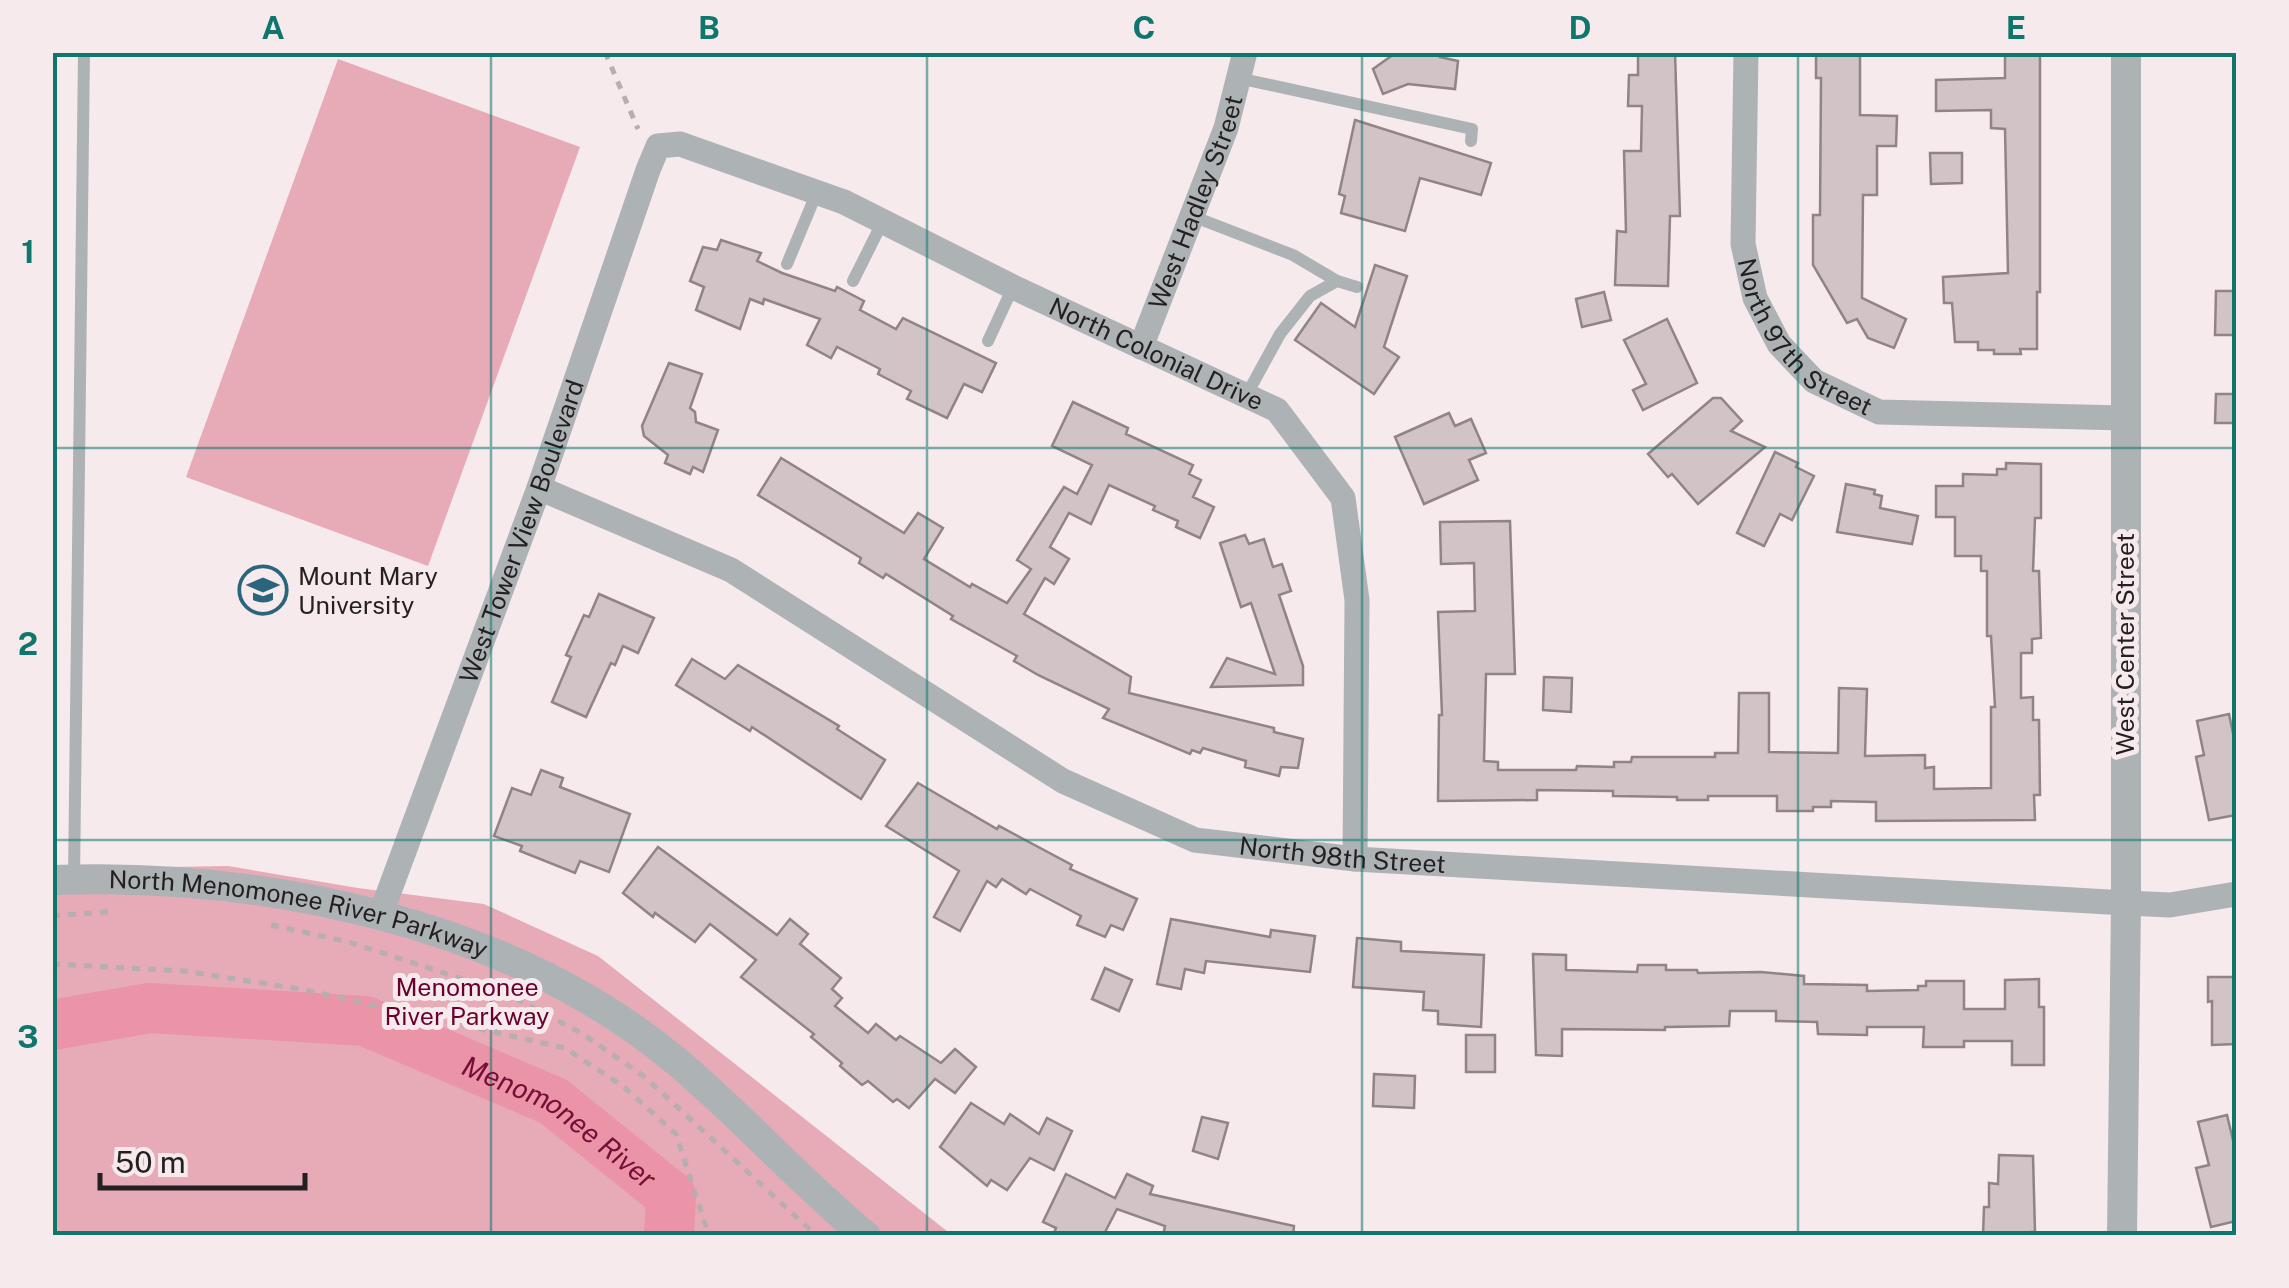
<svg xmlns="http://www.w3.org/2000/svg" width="2289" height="1288" font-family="'Public Sans',sans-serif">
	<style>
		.green { fill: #e7aab7 }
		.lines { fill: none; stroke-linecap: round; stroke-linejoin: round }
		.river { stroke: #eb94a8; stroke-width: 50 }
		.building { fill: #d1c3c6; stroke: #918487; stroke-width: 2.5 }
		.path { stroke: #b8adaf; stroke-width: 5; stroke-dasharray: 8 8; stroke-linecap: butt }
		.service { stroke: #adb3b5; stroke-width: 12 }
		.minor { stroke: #adb3b5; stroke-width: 25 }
		.tertiary { stroke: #adb3b5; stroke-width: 30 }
		.grid { fill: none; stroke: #0f766e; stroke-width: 2.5; stroke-opacity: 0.55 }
		.labels { text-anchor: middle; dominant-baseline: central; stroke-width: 10; stroke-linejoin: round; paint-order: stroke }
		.street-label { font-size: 25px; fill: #241f20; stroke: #f7eaec }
		.poi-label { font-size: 25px; fill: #241f20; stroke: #f7eaec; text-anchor: start }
		.park-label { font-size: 25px; fill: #6a002d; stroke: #f7eaec }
		.water-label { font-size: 28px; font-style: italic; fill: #760f37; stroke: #f7eaec }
		.neatline { fill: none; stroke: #0f766e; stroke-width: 4 }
		.grid-label { font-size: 32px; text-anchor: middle; font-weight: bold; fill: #0f766e }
	</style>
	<rect width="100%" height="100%" fill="#f7eaec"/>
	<g class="green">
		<path d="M338,59L580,147L428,566L186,477Z"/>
		<path d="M228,866L358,888L484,904L598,956L952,1235L53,1236V869Z"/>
	</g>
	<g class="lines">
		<path class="river" id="s1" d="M52,1025L150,1008L365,1021L553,1101L671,1196L669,1236"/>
	</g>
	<g class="building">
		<path d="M1397,52H1441L1440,57L1458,61L1455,89L1408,84L1383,94L1373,69Z"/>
		<path d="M1638,52H1675L1680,216H1670L1668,286L1615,285L1617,231L1626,232L1624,151H1641L1642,106H1628L1629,75H1638Z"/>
		<path d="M1816,52H1860V115L1897,116L1896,146H1877V195H1863L1862,298L1906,319L1894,348L1868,338L1857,319L1847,323L1813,265V215H1820L1821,78H1816Z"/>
		<path d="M2005,52H2040V292H2037V349H2020L2021,354H1994V350H1978V342H1955L1952,303H1944L1943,277L2008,273L2005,129L1991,128V110L1936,111V80L2005,78Z"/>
		<path d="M1355,120L1491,163L1481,195L1420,178L1405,231L1341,213L1345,196L1339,194Z"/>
		<path d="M1930,153H1962V183L1931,184Z"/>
		<path d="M721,240L761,253L757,261L782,273L835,291L837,287L864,301L860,310L896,329L903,318L996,363L982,392L964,384L947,418L907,399L911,391L878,374L880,369L837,347L831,358L807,345L820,319L764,299L763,304L750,299L740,329L696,310L704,287L690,281L703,247L717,250Z"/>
		<path d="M1375,265L1407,276L1384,347L1399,357L1374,394L1295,340L1321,303L1355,327Z"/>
		<path d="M2216,291H2236V335H2215Z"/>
		<path d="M1604,292L1611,320L1582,327L1576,299Z"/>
		<path d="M1667,319L1697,383L1643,410L1633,390L1646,384L1624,340Z"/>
		<path d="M669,363L702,374L690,408L695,412L696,422L718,430L703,472L693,467L690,474L665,463L668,455L644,436L642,426Z"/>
		<path d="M2216,394H2236V423H2215Z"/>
		<path d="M1713,398H1721L1742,421L1731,431L1765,447L1698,504L1672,474L1668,477L1648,454Z"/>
		<path d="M1073,402L1128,428L1126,434L1193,465L1189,474L1201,480L1193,497L1214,507L1200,538L1176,527L1178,521L1153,510L1155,506L1109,485L1091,524L1069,513L1050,547L1069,559L1054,584L1045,578L1024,614L1131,677L1129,693L1274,728V732L1303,739L1298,768L1281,767L1279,776L1245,767L1246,761L1203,748L1200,753L1192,750L1190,754L1103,718L1109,709L1038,675L1014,661L1017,656L951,619L953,616L886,574L883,578L859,563L861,558L758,495L781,458L904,533L918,513L943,528L924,559L970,587L972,584L1007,603L1031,569L1017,560L1064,487L1077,494L1092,465L1052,446Z"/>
		<path d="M1449,413L1455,426L1471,419L1486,453L1469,460L1478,480L1424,504L1395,437Z"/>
		<path d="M1775,452L1798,463L1796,467L1814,476L1792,520L1780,514L1764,546L1737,533Z"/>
		<path d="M2006,463L2041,464V518H2035L2033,571H2039L2041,638L2032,639V653H2021V698L2033,697V720H2039L2040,795H2034L2035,820L1876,821V802L1831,801V807H1813V811H1777V796H1708V800H1677V797L1613,796V791L1537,790V800L1438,801L1439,715H1442L1438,612L1475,611L1474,563L1441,564L1440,522L1510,521L1515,674H1486L1484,761L1498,762V770H1576L1577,766L1614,767V762H1631L1632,757H1715V753H1738L1739,693H1769V752L1838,753L1839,688L1867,689L1865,756L1925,755V768L1934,767V789L1991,788V707H1995L1991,636H1987V571H1981V556H1955V517H1936V486H1963V474L1997,475V469H2006Z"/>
		<path d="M1846,484L1875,490L1874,494L1882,496L1880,508L1918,516L1912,544L1837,532Z"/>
		<path d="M1245,535L1249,544L1264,539L1273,567L1282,564L1291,591L1279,595L1303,666V685L1211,687L1227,658L1275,674L1251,603L1241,607L1220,543Z"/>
		<path d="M599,594L654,618L638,653L623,646L615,665L611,663L586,717L552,702L571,657L566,655L584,615L589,617Z"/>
		<path d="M692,659L725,679L738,665L839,726L837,729L885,760L861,799L752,727L750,731L676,685Z"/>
		<path d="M1544,677L1572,678L1571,712L1543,710Z"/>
		<path d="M2229,714L2236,748V815L2209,820L2196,757L2204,755L2197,721Z"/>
		<path d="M541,770L563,778L560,787L630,814L609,872L580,861L575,873L520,851L522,846L494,836L512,788L531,795Z"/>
		<path d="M918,783L997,829L999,826L1072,865L1070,869L1137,899L1123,930L1111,925L1105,937L1077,925L1081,916L1030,889L1026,894L1002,879L996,887L987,881L960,931L934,917L959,871L886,826Z"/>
		<path d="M658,847L777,935L790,919L808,934L800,944L841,978L832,989L842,998L835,1006L868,1033L876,1024L896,1040L900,1036L941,1063L955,1049L976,1067L955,1093L935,1079L909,1108L897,1099L893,1102L868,1081L862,1085L840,1066L842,1063L811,1037L814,1034L741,977L756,960L710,924L695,942L655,913L653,917L623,893Z"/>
		<path d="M1171,919L1270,937L1271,930L1315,936L1310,972L1206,961L1204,973L1185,969L1181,989L1157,984Z"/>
		<path d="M1357,938L1401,942V951L1484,955L1481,1027L1438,1024V1011L1423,1010L1424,992L1353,987Z"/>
		<path d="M1533,954L1566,955V970L1637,972L1638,965H1666V970H1697L1698,973L1761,972L1804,976V984L1867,985V991L1918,990V986H1926V981H1964V1009H2005V980L2039,979V1007H2044V1065H2012V1041H1964V1047H1923L1924,1027H1867V1035L1818,1034L1817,1022L1776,1021V1011H1730L1729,1026L1665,1027V1030L1562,1029V1056L1536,1055Z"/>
		<path d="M1105,968L1132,980L1119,1011L1092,999Z"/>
		<path d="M2208,977H2236V1044L2212,1045V1001L2208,1002Z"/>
		<rect x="1466" y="1035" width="29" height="37"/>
		<path d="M1374,1074L1415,1076L1414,1108L1373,1106Z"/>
		<path d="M971,1103L1004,1124L1010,1114L1039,1134L1047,1118L1072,1131L1054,1170L1030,1158L1007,1190L991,1180L987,1186L940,1147Z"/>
		<path d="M2227,1115L2236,1153V1221L2211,1227L2196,1168L2209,1165L2198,1122Z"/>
		<path d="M1202,1117L1228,1123L1218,1159L1193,1151Z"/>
		<path d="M1999,1155L2033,1156L2035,1232H2031V1236H1983L1984,1207H1989V1183L1998,1184Z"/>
		<path d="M1066,1174L1115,1198L1127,1174L1153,1186L1150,1194L1294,1226L1293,1236H1163L1165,1226L1117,1209L1103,1236H1053L1056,1228L1043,1222Z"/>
	</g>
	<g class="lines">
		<g class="path">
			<path d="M605,52L638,129"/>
			<path d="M52,916L116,911"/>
			<path d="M271,925L349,942L505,993L583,1034L646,1078L817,1236"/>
			<path d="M52,964L184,971L306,990L565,1048L624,1087L676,1134L709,1236"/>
		</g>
		<g class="service">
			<path d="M1238,78L1472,129L1471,141"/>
			<path d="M1192,216L1293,255L1337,281"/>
			<path d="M787,264L817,192"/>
			<path d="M853,281L883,221"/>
			<path d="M988,341L1013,287"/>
			<path d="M1246,396L1280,334L1310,296L1337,281L1357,287"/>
			<path d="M74,879L84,52"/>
		</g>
		<g class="minor">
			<path id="s2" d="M1746,52L1743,244L1755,298L1779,344L1814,381L1879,412L2124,418"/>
			<path id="s3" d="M1141,347L1226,128L1245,52"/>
			<path id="s4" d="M539,488L731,570L1063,781L1195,840L1355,859L2126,903L2170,905L2236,894"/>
			<path id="s5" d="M380,916L539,488L648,170L658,146L680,144L844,202L1013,287L1277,410L1343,498L1357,600L1355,859"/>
		</g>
		<g class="tertiary">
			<path id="s6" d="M52,880C263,872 510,922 676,1061C742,1116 799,1181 866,1236"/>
			<path d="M2122,1236L2126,903V52"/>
		</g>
	</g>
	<path class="grid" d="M491,52V1236M927,52V1236M1362,52V1236M1798,52V1236M52,448H2236M52,840H2236"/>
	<defs>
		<g id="university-ring" transform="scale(2.5)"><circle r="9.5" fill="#f7eaec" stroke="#29667d" stroke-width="1.5"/><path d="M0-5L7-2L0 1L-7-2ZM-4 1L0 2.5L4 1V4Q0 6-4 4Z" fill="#29667d"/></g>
	</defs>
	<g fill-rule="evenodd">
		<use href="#university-ring" x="263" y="590"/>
	</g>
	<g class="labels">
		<g class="street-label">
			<text stroke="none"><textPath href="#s3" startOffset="155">West Hadley Street</textPath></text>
			<text stroke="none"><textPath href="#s2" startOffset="310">North 97th Street</textPath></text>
			<text stroke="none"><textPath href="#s5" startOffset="1362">North Colonial Drive</textPath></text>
			<text stroke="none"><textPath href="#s5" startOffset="410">West Tower View Boulevard</textPath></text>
			<text transform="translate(2125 644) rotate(-90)">West Center Street</text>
			<text stroke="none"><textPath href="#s4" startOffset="895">North 98th Street</textPath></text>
			<text stroke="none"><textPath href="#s6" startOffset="250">North Menomonee River Parkway</textPath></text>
		</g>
		<g class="poi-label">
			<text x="298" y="576">Mount Mary<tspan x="298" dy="29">University</tspan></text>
		</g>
		<g class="park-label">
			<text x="467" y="987">Menomonee<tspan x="467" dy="29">River Parkway</tspan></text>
		</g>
		<g class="water-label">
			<text stroke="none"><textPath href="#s1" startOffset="535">Menomonee River</textPath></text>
		</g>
	</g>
	<rect width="2289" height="1288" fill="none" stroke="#f7eaec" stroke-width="110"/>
	<path d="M100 1173v15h205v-15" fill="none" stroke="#241f20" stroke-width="5"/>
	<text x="115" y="1173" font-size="30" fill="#241f20" stroke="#f7eaec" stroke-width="8" paint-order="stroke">50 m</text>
	<rect x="55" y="55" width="2179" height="1178" class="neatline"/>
	<g class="grid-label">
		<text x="273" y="39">A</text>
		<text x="709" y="39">B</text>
		<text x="1144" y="39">C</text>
		<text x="1580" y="39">D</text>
		<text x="2016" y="39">E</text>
		<text x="28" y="263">1</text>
		<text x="28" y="655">2</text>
		<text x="28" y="1048">3</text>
	</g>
</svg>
